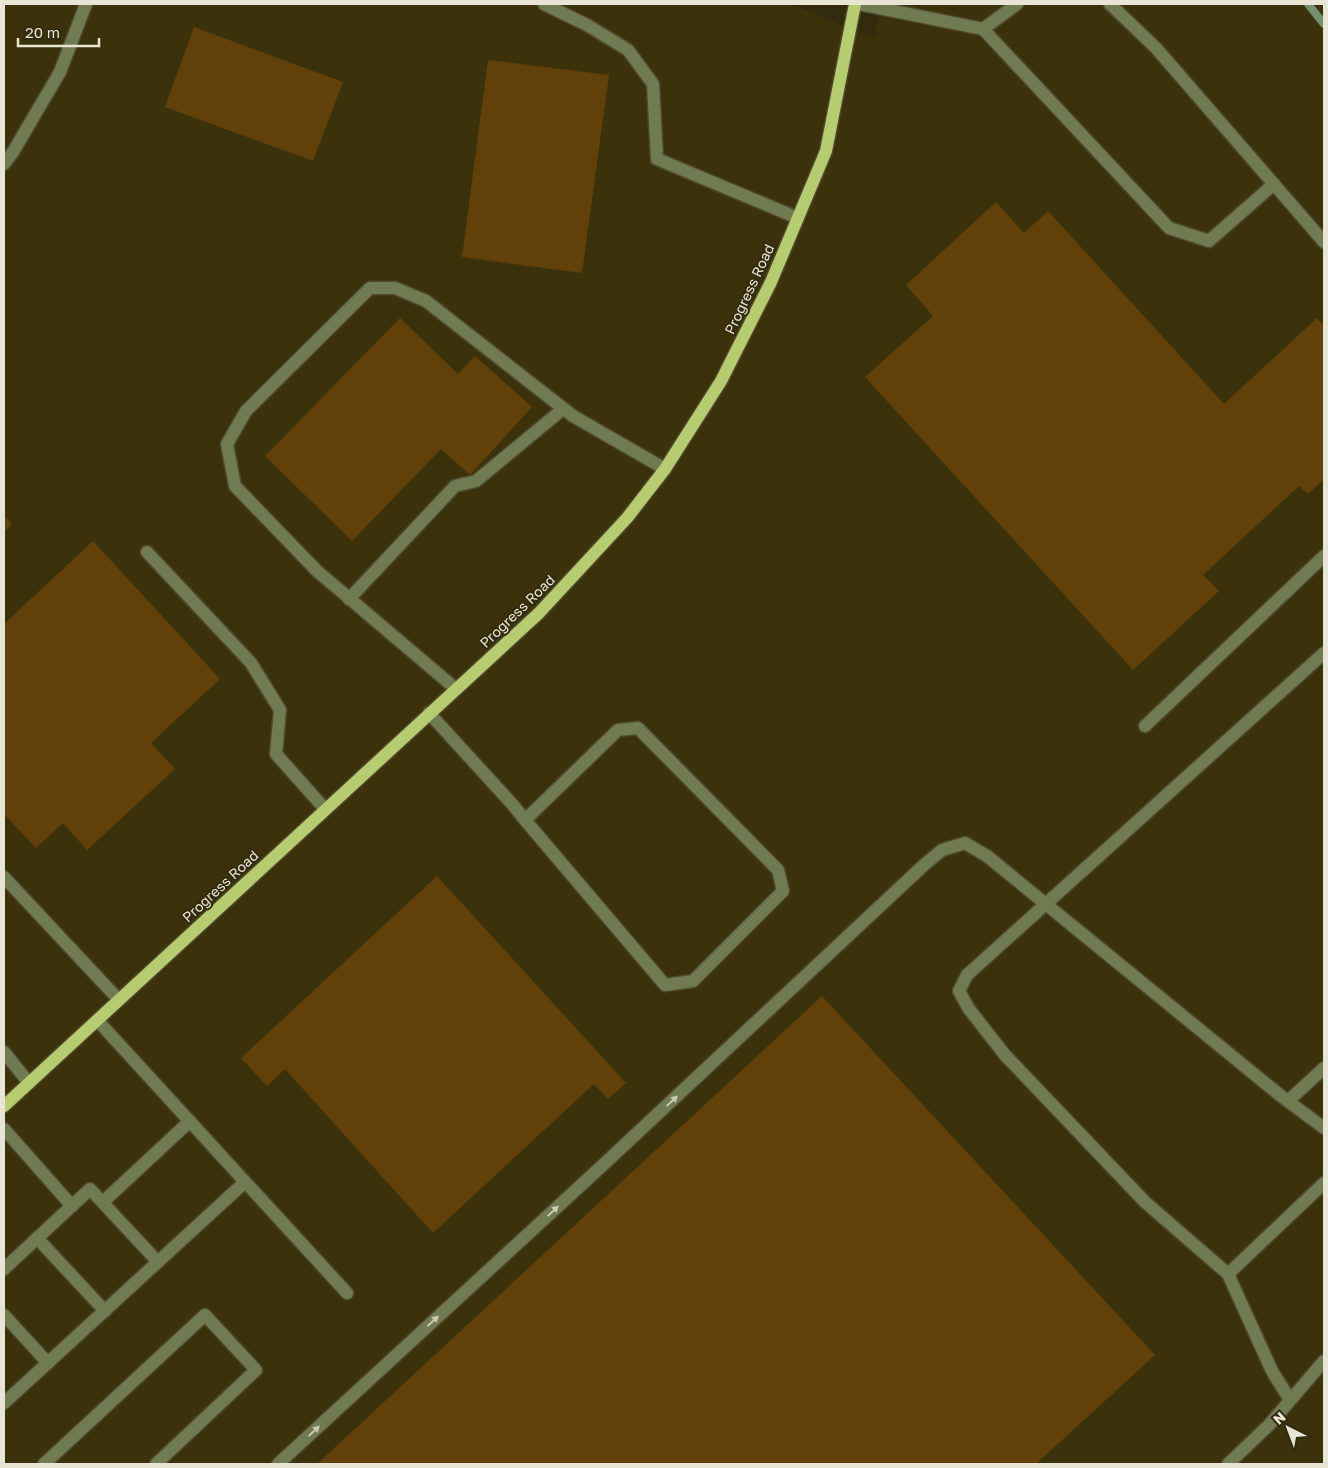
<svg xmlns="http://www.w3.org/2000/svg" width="1328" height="1468" font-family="'Golos Text',sans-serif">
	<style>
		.built { fill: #3b320c }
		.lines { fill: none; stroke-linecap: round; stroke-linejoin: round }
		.stream { stroke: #74906d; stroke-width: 8 }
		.building { fill: #62400a }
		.minor-casing { stroke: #4f492e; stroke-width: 15 }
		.major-casing { stroke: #4f492e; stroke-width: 15 }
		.minor { stroke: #717b51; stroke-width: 12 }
		.major { stroke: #b7cc70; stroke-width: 12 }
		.oneway { fill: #cacab3 }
		.labels { text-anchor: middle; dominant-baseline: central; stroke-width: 4; stroke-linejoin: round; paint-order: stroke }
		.street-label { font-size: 14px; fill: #e8e5d4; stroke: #322b0e }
	</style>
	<rect width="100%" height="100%" fill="#322b0e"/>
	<path class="built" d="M4,4H791L875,39L880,4H1324V1464H4Z"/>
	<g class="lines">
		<path class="stream" d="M1308,4L1324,24"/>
	</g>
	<g class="building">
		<path d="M194,27L343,82L313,161L165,107Z"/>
		<path d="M488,60L609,75L582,273L462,257Z"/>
		<path d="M996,202L1024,233L1048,211L1224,404L1317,318L1324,326V479L1308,494L1299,486L1203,575L1219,591L1133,670L865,377L933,316L906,285Z"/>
		<path d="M400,318L458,374L475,356L532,407L470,475L441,449L352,541L265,456Z"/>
		<path d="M4,515L12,524L4,532Z"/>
		<path d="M93,541L220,679L151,743L175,769L87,850L63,823L36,848L4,814V624Z"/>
		<path d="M437,876L626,1083L608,1099L594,1084L433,1233L285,1069L267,1086L241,1058Z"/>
		<path d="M822,996L1155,1355L1036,1464H317Z"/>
	</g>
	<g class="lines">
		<g class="minor-casing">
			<g id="minor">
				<path d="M544,4L587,25L628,50L653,84L657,159L798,218"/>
				<path d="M859,4L983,29L1017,4"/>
				<path d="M1110,4L1156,48L1324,242"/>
				<path d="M983,29L1169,228L1209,241L1274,184"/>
				<path d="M4,164L13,152L60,72L86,4"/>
				<path d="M147,552L251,663L280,710L276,754L325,809"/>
				<path d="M349,599L455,486L476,481L563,409"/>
				<path d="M456,689L317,571L235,486L227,444L246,411L370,288H395L426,301L573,416L665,469"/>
				<path d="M429,713L513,805L525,820L665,985L693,981L783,891L778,870L638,728L618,730L525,820"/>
				<path d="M1145,726L1324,556"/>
				<path d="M4,877L119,1000"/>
				<path d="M97,1020L347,1293"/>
				<path d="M4,1052L29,1083"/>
				<path d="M1288,1101L1324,1068"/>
				<path d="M4,1129L72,1206"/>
				<path d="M103,1202L190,1121"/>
				<path d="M37,1238L105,1311"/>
				<path d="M4,1269L90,1189L158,1262"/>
				<path d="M1228,1274L1145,1202L1005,1055L969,1009L959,991L967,975L1324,653"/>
				<path d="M4,1315L48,1363"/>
				<path d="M1290,1400L1272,1371L1228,1274L1324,1183"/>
				<path d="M4,1403L245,1182"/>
				<path d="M44,1464L205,1315L256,1370L156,1464"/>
				<path d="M278,1464L604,1164L924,865L942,850L965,843L987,856L1281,1096L1324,1128"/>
				<path d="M1228,1464L1269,1425L1324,1361"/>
			</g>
		</g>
		<g class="major-casing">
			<path id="major" d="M4,1106L539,613L627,518L665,469L721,381L771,282L826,151L855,4"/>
		</g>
		<use href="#minor" class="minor"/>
		<use href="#major" class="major"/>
	</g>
	<defs><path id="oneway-solid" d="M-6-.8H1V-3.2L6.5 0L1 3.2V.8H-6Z" transform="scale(1.25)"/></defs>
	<g class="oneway">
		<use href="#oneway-solid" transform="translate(672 1101) rotate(-43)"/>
		<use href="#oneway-solid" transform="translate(553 1211) rotate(-43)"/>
		<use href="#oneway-solid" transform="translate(433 1321) rotate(-43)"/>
		<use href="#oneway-solid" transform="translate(314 1431) rotate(-43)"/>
	</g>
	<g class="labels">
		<g class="street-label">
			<text transform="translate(749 289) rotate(-65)">Progress Road</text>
			<text transform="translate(517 611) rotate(-44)">Progress Road</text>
			<text transform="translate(220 886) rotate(-43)">Progress Road</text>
		</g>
	</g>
	<rect width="1328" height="1468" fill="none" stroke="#e8e5d4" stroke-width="10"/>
	<g transform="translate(1288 1428) rotate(318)" stroke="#322b0e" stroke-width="4" paint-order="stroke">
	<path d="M0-4L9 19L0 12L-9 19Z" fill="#e8e5d4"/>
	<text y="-8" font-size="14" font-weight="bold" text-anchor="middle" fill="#e8e5d4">N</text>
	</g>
	<path d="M18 38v8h81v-8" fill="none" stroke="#e8e5d4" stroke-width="2.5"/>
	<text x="25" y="38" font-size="15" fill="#e8e5d4" stroke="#322b0e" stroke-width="4" paint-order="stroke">20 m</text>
</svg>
